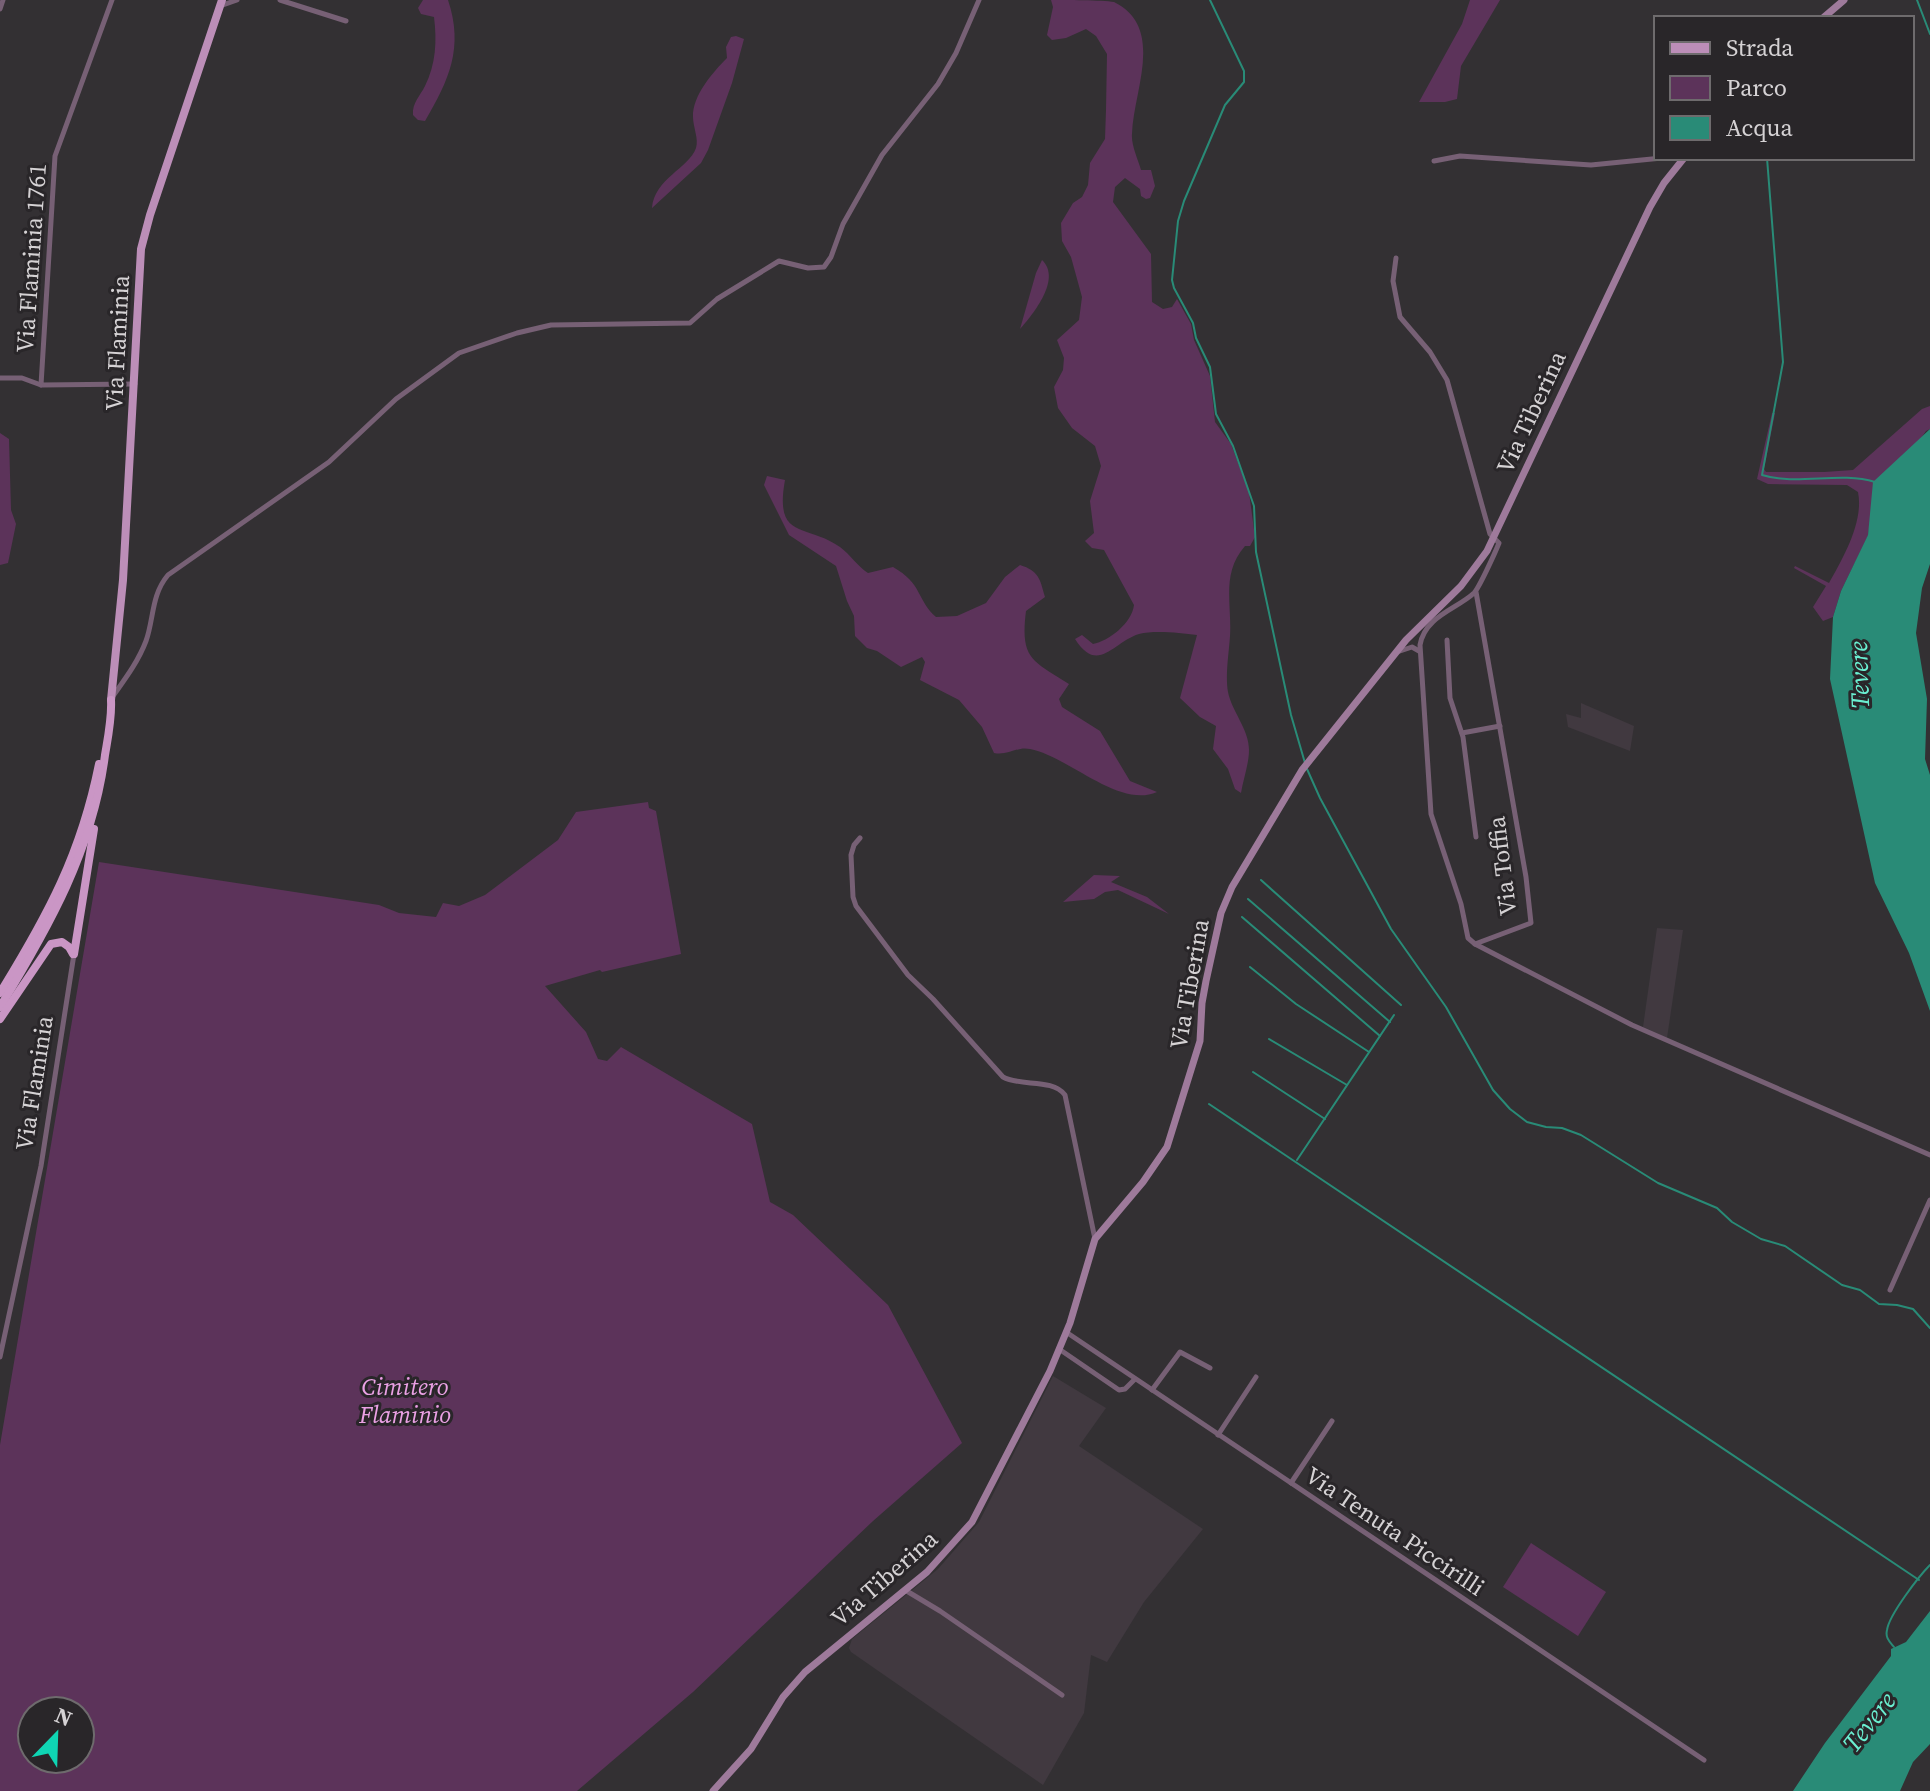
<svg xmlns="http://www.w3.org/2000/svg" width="1930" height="1791" font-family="'Source Serif 4',serif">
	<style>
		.built { fill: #413940 }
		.green { fill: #5c335a; fill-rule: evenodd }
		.water { fill: #298b77 }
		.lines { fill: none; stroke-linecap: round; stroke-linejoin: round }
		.stream { stroke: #298b77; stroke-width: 2 }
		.minor { stroke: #776075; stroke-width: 5 }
		.secondary { stroke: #9e7a9b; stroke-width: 7 }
		.primary { stroke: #bc8eb8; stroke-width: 8 }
		.trunk { stroke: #ca96c5; stroke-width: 8 }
		.labels { text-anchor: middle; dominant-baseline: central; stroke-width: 6; stroke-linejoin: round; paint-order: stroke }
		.street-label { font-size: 24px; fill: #d5d2d4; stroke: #292629 }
		.park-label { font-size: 24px; font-style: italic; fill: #eba1e5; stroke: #292629 }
		.water-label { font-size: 26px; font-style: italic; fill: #6aefd1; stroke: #292629 }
	</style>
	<rect width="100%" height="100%" fill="#333033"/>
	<g class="built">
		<path d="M1581,703L1634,726L1630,751L1568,727L1566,714L1581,718Z"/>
		<path d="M1657,928L1683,930L1667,1038L1643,1027Z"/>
		<path d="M1053,1376L1106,1408L1079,1446L1203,1529L1144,1602L1107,1662L1091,1655L1084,1713L1043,1785L851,1652L849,1648L852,1639L938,1569L979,1522Z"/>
	</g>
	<g class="green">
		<path d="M423,0H448C464,48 449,80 425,121L418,120L413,115C412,103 420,96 425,86C436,64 437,41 434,17L421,14L418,8Z"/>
		<path d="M1051,0C1066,0 1102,0 1114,2C1166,28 1133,91 1132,134C1131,145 1138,159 1141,170H1151L1155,186L1150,198L1146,199L1141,196L1140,189L1125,178L1115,187L1113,202L1151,254L1152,302L1163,309L1172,307L1177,299L1191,324L1194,340L1210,376L1215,422L1231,444L1249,492L1255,537L1250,546H1245C1221,573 1232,604 1230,636C1229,653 1225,675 1228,692C1232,712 1249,729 1249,750C1249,764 1243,780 1241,793L1235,789L1228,769L1213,749L1216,726L1200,717L1180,698L1197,635C1180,633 1155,630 1139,634C1113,642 1098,675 1075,639L1082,635L1093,644C1109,641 1132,623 1134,605L1104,550L1092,548L1085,541L1094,533L1090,501L1101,466L1095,446L1072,428L1058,408L1054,387L1063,370L1064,358L1057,340L1079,320L1082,297L1071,257L1062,241L1061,223L1073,203L1082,197L1088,185L1090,163L1105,139L1106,110L1107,54L1096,36L1086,29L1066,38L1052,40L1047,35L1053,7Z"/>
		<path d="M1470,0H1500L1461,66L1457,99L1445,102H1419L1462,24Z"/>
		<path d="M736,36L744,39L732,83L708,150L701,163L652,208C654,179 689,168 696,148C699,139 693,127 693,117C692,96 713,72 727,58L726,47L731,37Z"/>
		<path d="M1042,260C1062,279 1033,314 1020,329L1036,273Z"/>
		<path d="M1930,406V429L1926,431L1872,509L1868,536L1841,591L1833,617L1823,621L1813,607L1826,586L1794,568L1795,566L1829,583C1843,558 1864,522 1858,492L1847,485L1768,484L1757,479L1772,413H1775L1764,469L1766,472H1824L1853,470L1922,409Z"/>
		<path d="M0,433L9,439L11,510L16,524L8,563L0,565Z"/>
		<path d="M767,476L785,480C774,541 806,523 840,547C851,555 857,566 868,573L893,567C923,584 916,599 936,617L957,616L986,603L1005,577L1020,565C1039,571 1040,579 1045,597L1026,611C1020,659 1032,660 1069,684L1059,699L1062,707L1100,731L1130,781L1157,792C1119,809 1068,756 1030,749C1017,746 1008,756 994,753L982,727L959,700L920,680L925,662L922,657L901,667L877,651L867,648L855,636L854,616L847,601L836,566L789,535L764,485Z"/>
		<path d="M648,802L649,808L656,811L681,954L602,972L600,970L545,986L586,1032L598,1059L607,1061L621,1047L752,1124L770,1202L793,1215L888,1305L962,1443L873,1521L693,1692L577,1791H0V1445L99,862L379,905L399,913L436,917L443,903L459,906L485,895L558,840L576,812ZM32,1711H80V1759H32Z"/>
		<path d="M1094,875L1120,876L1111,882L1147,897L1169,914L1118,890L1105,892L1094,899L1063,902Z"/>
		<path d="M1531,1543L1606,1592L1578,1636L1503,1587Z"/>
	</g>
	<g class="water">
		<path d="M1930,429V564L1922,588L1916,633L1927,699L1925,759L1930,775V1011L1909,953L1875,883L1830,679L1833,617L1841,591L1868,535L1873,482Z"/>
		<path d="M1930,1611V1744L1913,1762L1900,1791H1793L1825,1743L1891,1656V1649L1906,1642Z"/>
	</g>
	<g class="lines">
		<g class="stream">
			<path d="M1210,0L1244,71V82L1225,105L1184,201L1178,221L1172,280L1174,288L1193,323L1196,338L1210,367L1216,414L1233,446L1254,506L1256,552L1291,715L1305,763"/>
			<path d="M1917,0L1930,34"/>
			<path d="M1767,158L1783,362L1762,475C1798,486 1839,471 1875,482"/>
			<path d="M1307,769L1320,798L1391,929L1446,1007L1493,1090L1510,1109L1527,1122L1546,1127L1562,1128L1581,1135L1658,1183L1717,1208L1732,1222L1761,1239L1785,1246L1842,1285L1860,1290L1879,1304L1897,1305L1913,1309L1930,1328"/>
			<path d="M1261,880L1401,1005"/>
			<path d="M1248,899L1390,1022"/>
			<path d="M1242,917L1380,1036"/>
			<path d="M1250,967L1296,1004L1369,1052"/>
			<path d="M1269,1039L1347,1085"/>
			<path d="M1253,1072L1325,1119"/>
			<path d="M1209,1104L1919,1580"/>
			<path d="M1297,1160L1394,1015"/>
			<path d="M1894,1647C1890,1642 1885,1638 1887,1630C1889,1615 1919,1576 1930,1565"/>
		</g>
		<g class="minor">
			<path d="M112,0L55,156L41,385L135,384"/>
			<path d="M280,0L346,21"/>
			<path d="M220,6L237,0"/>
			<path d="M0,9L3,0"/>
			<path d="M1434,161L1460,156L1591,165L1662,158"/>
			<path d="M1396,258L1393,281L1400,317L1430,352L1447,380L1490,534L1499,543C1495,553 1479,588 1474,593C1457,609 1425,616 1420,645L1431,814L1461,904L1468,938L1475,944L1531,923L1526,877L1476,592"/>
			<path d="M0,378H22L41,385"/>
			<path d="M1447,640L1450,698L1463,737L1476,837"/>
			<path d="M1400,651L1412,647L1419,651"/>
			<path d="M113,696C125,679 138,662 146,641C154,619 151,595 168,575L329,462L396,399L459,353L517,333L551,325L690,323L717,299L779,261L808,268L824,267L831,257L843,224L882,155L938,84L956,53L979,0"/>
			<path d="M1462,733L1500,726"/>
			<path d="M860,838L854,845L851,855L853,897L856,906L908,975L933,999L1003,1077C1021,1087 1052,1078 1065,1095L1095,1239"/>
			<path d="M1475,944L1632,1025L1930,1155"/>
			<path d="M1890,1290L1930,1200"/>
			<path d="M1066,1332L1704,1760"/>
			<path d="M1059,1349L1119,1390L1125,1389L1135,1379"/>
			<path d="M0,1357L41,1166L74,954"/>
			<path d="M1152,1390L1180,1352L1210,1368"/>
			<path d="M1218,1435L1256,1377"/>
			<path d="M1291,1483L1332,1421"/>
			<path d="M905,1590L940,1611L1062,1695"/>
		</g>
		<g class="secondary">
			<path d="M1823,18L1844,0"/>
			<path d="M713,1791L751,1749L783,1697L805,1672L927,1572L972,1522L1050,1371L1070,1323L1095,1239L1143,1182L1167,1147L1200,1041L1202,1003L1206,981L1221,913L1232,887L1302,770L1406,640L1461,586L1487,551L1650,207L1664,183L1684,158"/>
		</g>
		<path class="primary" d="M111,700L123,580L141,249L150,215L222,0"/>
		<g class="trunk">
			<path d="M74,954L94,829"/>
			<path d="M0,993C48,915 81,854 99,764"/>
			<path d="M0,1007C49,927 93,849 105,755C108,737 112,718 111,700"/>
			<path d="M0,1019L51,944L62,942L69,947L73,954"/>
		</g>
	</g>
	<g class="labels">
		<g class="street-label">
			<text transform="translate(31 258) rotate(-86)">Via Flaminia 1761</text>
			<text transform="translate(117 343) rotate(-87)">Via Flaminia</text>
			<text transform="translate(1531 412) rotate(-65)">Via Tiberina</text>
			<text transform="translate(1502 866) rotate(-97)">Via Toffia</text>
			<text transform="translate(1189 984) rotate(-80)">Via Tiberina</text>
			<text transform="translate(34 1083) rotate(-81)">Via Flaminia</text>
			<text transform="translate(1395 1531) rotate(34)">Via Tenuta Piccirilli</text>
			<text transform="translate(884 1578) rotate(-41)">Via Tiberina</text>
		</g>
		<g class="park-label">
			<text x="405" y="1386">Cimitero<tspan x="405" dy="28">Flaminio</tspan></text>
		</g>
		<g class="water-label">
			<text transform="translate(1859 675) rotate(-92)">Tevere</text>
			<text transform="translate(1869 1722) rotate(-52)">Tevere</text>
		</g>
	</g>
	<rect x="1654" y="16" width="260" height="144" fill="#292629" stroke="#6e6b6d" stroke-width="2"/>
	<rect x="1670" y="42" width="40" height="12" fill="#bc8eb8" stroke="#6e6b6d" stroke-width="2"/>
	<text x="1726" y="56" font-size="24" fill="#d5d2d4">Strada</text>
	<rect x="1670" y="76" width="40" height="24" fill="#5c335a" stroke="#6e6b6d" stroke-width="2"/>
	<text x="1726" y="96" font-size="24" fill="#d5d2d4">Parco</text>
	<rect x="1670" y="116" width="40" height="24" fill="#298b77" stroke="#6e6b6d" stroke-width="2"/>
	<text x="1726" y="136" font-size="24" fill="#d5d2d4">Acqua</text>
	<g transform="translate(56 1735) rotate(23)"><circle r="38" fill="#292629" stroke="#6e6b6d" stroke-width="2"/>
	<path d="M0-6L14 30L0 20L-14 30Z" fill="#0fd5b4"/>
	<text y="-12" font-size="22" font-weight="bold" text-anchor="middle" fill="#d5d2d4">N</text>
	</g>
</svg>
